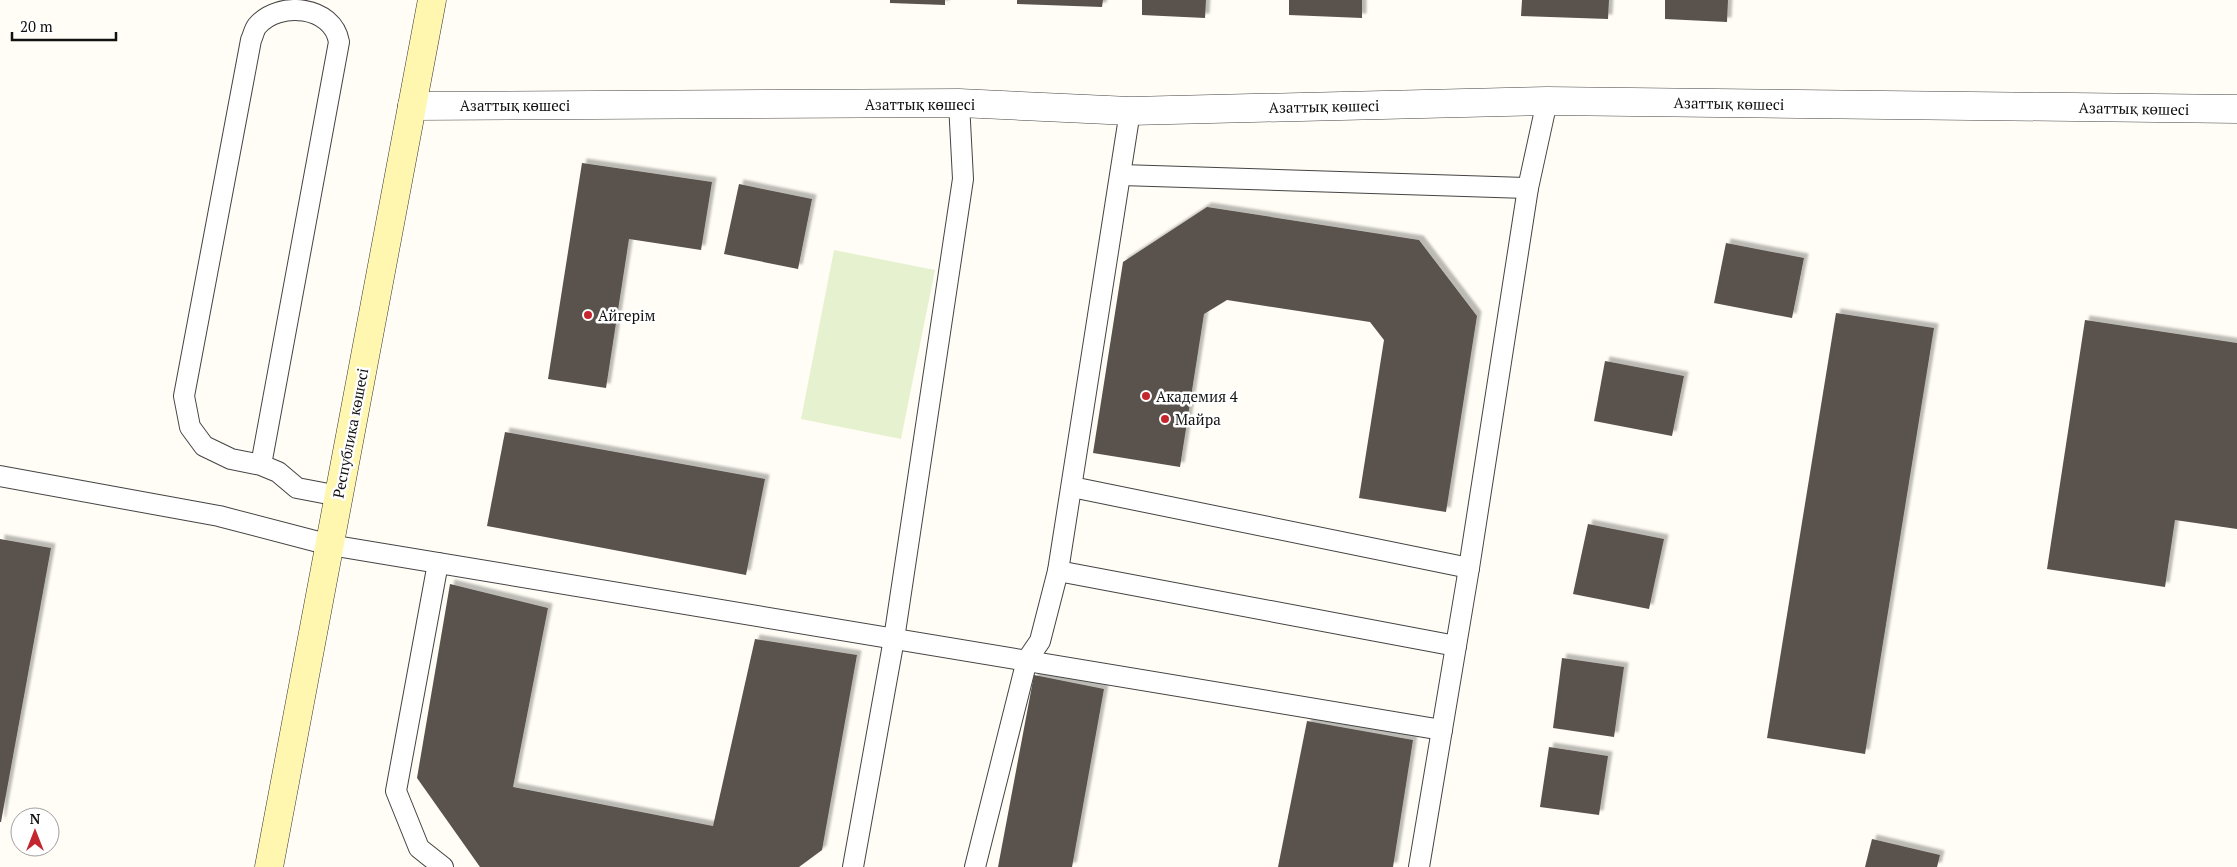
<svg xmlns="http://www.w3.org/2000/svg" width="2237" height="867" font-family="'PT Serif',serif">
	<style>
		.pitch { fill: #e6f2cf }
		.building { fill: #5a524d; filter: url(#shadow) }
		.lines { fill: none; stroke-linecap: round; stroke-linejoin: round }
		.lane-casing { stroke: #444; stroke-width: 22 }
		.street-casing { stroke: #444; stroke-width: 29 }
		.secondary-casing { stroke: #333; stroke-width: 29 }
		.lane { stroke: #fff; stroke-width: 20 }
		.street { stroke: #fff; stroke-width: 28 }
		.secondary { stroke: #fff6b0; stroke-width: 28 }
		.poi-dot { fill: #c4262e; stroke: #fff; stroke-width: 2 }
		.labels { text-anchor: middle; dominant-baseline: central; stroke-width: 5; stroke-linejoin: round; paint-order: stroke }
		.street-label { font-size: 15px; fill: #111; stroke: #fff }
		.poi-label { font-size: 15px; fill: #111; stroke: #fff; text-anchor: start }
	</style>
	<defs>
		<filter id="shadow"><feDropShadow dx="4.5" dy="-4.5" stdDeviation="1" flood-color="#0004"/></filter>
	</defs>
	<rect width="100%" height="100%" fill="#fffdf5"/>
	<path class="pitch" d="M834,250L935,270L901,439L801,419Z"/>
	<g class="building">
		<path d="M890,0H945V5L890,3Z"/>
		<path d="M1017,0H1103L1102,7L1017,4Z"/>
		<path d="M1142,0H1206L1205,18L1142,15Z"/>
		<path d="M1289,0H1362V18L1289,15Z"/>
		<path d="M1522,0H1609L1608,19L1521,16Z"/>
		<path d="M1665,0H1728L1727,22L1665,19Z"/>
		<path d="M582,163L712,182L701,250L629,239L606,388L548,379Z"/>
		<path d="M739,184L812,199L798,269L724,254Z"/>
		<path d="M1207,207L1419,240L1477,316L1446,512L1359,498L1384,340L1370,322L1227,300L1204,314L1180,467L1093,453L1123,262Z"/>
		<path d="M1726,243L1804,258L1792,318L1714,303Z"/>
		<path d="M1836,313L1934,328L1865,754L1767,738Z"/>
		<path d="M2085,320L2237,343V529L2175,520L2165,587L2047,569Z"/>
		<path d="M1605,361L1684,376L1672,436L1594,421Z"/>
		<path d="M505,432L765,479L746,575L487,526Z"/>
		<path d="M1588,524L1664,539L1649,609L1573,594Z"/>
		<path d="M0,539L51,548L1,822H0Z"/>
		<path d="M450,584L548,608L513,787L713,826L755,639L857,655L822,850L799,867H480L417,778Z"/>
		<path d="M1562,658L1624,667L1614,737L1553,728Z"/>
		<path d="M1034,675L1104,689L1072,867H998Z"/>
		<path d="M1307,721L1413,740L1393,867H1278Z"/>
		<path d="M1549,747L1608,756L1599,815L1540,807Z"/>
		<path d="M1872,839L1940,855L1937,867H1865Z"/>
	</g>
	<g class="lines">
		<g class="lane-casing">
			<g id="lane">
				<path d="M1121,175L1528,188"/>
				<path d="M261,465L339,42C333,6 279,0 257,26C254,30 253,36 251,40L184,396L190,427L204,446L231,459L261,465L278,472L297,488L339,496"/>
				<path d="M0,476L219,516L330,545L1442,730"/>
				<path d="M1072,487L1469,568"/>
				<path d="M438,563L396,791L419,848L443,867"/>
				<path d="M1058,571L1456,646"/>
				<path d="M853,867L894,639L963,179L959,103"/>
				<path d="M975,867L1027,660L1040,641L1058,571L1130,111"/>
				<path d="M1419,867L1469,568L1528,188L1547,101"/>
			</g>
		</g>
		<g class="street-casing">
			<path id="street" d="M412,106L959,103L1130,111L1547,101L2237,109"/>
		</g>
		<g class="secondary-casing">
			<path id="secondary" d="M269,867L432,0"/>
		</g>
		<use href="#lane" class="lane"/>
		<use href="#street" class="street"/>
		<use href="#secondary" class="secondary"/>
	</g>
	<g class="poi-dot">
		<circle cx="588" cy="315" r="5"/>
		<circle cx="1146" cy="396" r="5"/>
		<circle cx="1165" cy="419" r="5"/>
	</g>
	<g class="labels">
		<g class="street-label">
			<text transform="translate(1729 103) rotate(1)">Азаттық көшесі</text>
			<text x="920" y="104">Азаттық көшесі</text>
			<text x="515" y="105">Азаттық көшесі</text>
			<text transform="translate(1324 106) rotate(-1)">Азаттық көшесі</text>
			<text transform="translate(2134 108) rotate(1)">Азаттық көшесі</text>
			<text transform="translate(350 433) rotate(-79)">Республика көшесі</text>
		</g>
		<g class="poi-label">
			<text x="598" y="315">Айгерім</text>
			<text x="1156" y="396">Академия 4</text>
			<text x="1175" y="419">Майра</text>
		</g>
	</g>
	<g transform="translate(35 832)"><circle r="24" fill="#ffffff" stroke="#a0a0a0"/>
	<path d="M0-4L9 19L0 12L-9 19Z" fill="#c4262e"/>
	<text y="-8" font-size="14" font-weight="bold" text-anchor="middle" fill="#111111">N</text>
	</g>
	<path d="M12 32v8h104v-8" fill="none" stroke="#111111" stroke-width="2.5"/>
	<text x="20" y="32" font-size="15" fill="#111111" stroke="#ffffff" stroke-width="4" paint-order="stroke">20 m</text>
</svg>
